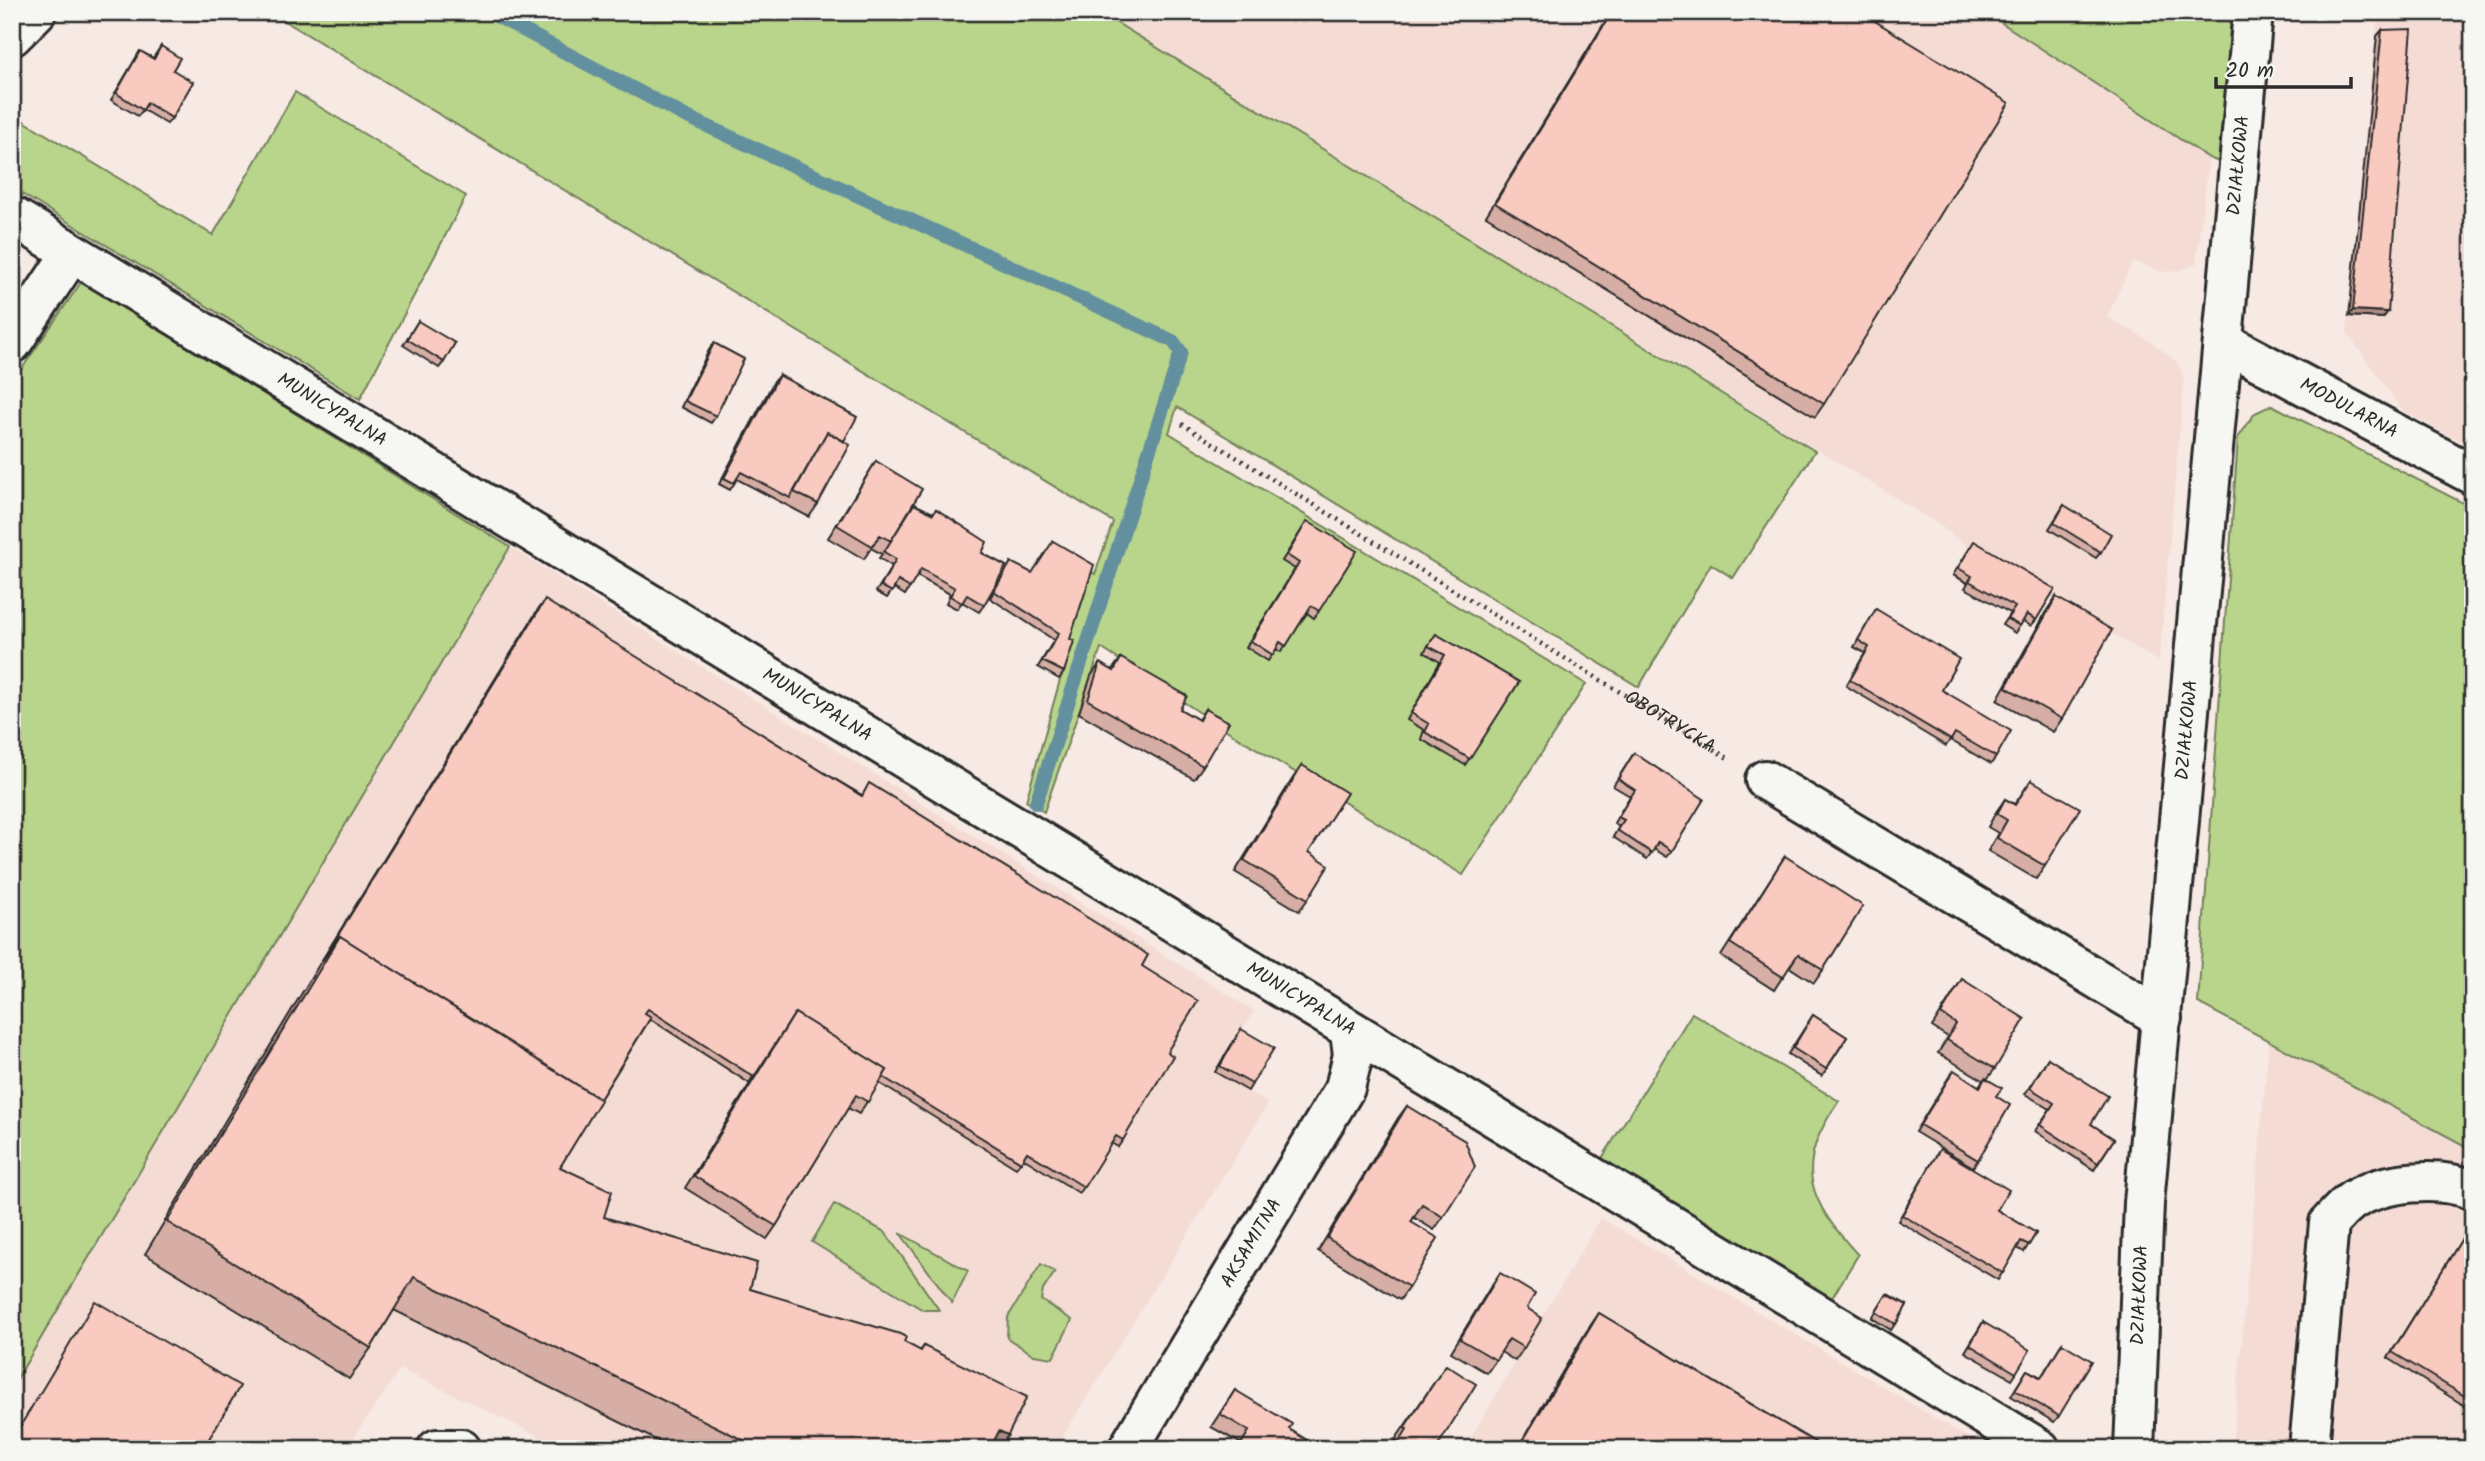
<svg xmlns="http://www.w3.org/2000/svg" width="2485" height="1461" font-family="Kalam,sans-serif">
	<style>
		.built { fill: #f4dcd5 }
		.green { fill: #b9d48b; stroke: #72805b; stroke-width: 2 }
		.lines { fill: none; stroke-linecap: round; stroke-linejoin: round }
		.stream { stroke: #64909e; stroke-width: 14 }
		.minor-casing { stroke: #2b2b2b; stroke-width: 44 }
		.path { stroke: #2b2b2b; stroke-width: 4.5; stroke-dasharray: 2 5; stroke-linecap: butt }
		.minor { stroke: #f6f6f2; stroke-width: 38 }
		.wall { fill: #d6aea5; stroke: #2b2b2b; stroke-width: 2 }
		.shaded-wall { fill: #ae8d86; stroke: #2b2b2b; stroke-width: 2 }
		.building { fill: #f9cac0; stroke: #2b2b2b; stroke-width: 2 }
		.labels { text-anchor: middle; dominant-baseline: central; stroke-width: 5; stroke-linejoin: round; paint-order: stroke }
		.street-label { font-size: 19px; fill: #2b2b2b; stroke: #f6f6f2 }
	</style>
	<rect width="100%" height="100%" fill="#f7e9e3"/>
	<filter id="ink" filterUnits="userSpaceOnUse"><feTurbulence type="fractalNoise" baseFrequency=".0143" numOctaves="2"/><feDisplacementMap in="SourceGraphic" scale="14" xChannelSelector="R" yChannelSelector="G"/><feConvolveMatrix kernelMatrix="1 2 1 2 8 2 1 2 1" color-interpolation-filters="sRGB"/></filter>
	<g filter="url(#ink)">
		<g class="built">
			<path d="M1099,12H1985L2209,158L2196,263L2182,270L2162,272L2133,261L2107,317L2153,343L2178,363L2184,380L2159,662L1970,548L1935,522Z"/>
			<path d="M2378,12H2473V448L2403,411L2347,333Z"/>
			<path d="M510,547L1254,1011L1216,1072L1268,1104L1055,1449H566L400,1369L346,1449H12V1387Z"/>
			<path d="M2269,1040L2473,1150V1449H2232Z"/>
			<path d="M1601,1218L1987,1449H1464Z"/>
		</g>
		<g class="green">
			<path d="M270,12H1099L1815,451L1733,578L1711,564L1639,687L1177,407L1169,433L1586,684L1463,875L1231,733L1101,648L1044,812L1026,801L1069,648L1066,646L1090,571L1095,574L1113,522Z"/>
			<path d="M1985,12H2231L2221,163L2209,158Z"/>
			<path d="M295,92L466,196L360,399L12,188V114L213,235Z"/>
			<path d="M82,281L510,547L12,1387V383Z"/>
			<path d="M2272,405L2473,508V1150L2198,1003L2238,438L2255,413Z"/>
			<path d="M1692,1013L1839,1101C1793,1166 1807,1199 1858,1255L1832,1298L1601,1160Z"/>
			<path d="M834,1204L885,1232L939,1310H923L812,1242Z"/>
			<path d="M900,1233L968,1271L952,1303Z"/>
			<path d="M1041,1264L1055,1272L1043,1290L1041,1300L1072,1320L1053,1358L1034,1355L1007,1338L1008,1317Z"/>
		</g>
		<g class="lines">
			<path class="stream" d="M489,12L683,115L1173,341L1181,352L1036,803"/>
			<g class="minor-casing">
				<g id="minor">
					<path d="M12,36L36,12"/>
					<path id="s2" d="M12,216L2040,1449"/>
					<path d="M12,343L71,254"/>
					<path id="s3" d="M2225,343L2473,475"/>
					<path d="M1765,780L2162,1018"/>
					<path d="M437,1449H461"/>
					<path id="s4" d="M1128,1449L1345,1088L1353,1055L1350,1031"/>
					<path id="s5" d="M2134,1449L2144,1203L2253,12"/>
					<path d="M2309,1449L2329,1223C2336,1216 2344,1206 2353,1200C2384,1181 2439,1176 2473,1190"/>
				</g>
			</g>
			<path class="path" id="s1" d="M1182,424L1731,760"/>
			<use href="#minor" class="minor"/>
		</g>
		<g class="wall">
			<path d="M106,12H117L114,18Z"/>
			<path d="M1611,12H1860L1824,404L1815,417L1486,216Z"/>
			<path d="M2382,30L2383,318L2349,316L2377,36Z"/>
			<path d="M161,46L173,70L172,118L167,124L143,110L138,116L111,100L140,51L153,58Z"/>
			<path d="M418,321L444,362L439,368L403,345Z"/>
			<path d="M714,343L716,416L711,423L681,407L709,350Z"/>
			<path d="M779,375L818,504L809,517L737,479L730,490L719,484L774,381Z"/>
			<path d="M876,461L914,504L933,513L936,509L982,553L984,605L979,612L962,602L957,609L946,603L950,594L917,576L905,595L894,588L887,598L876,592L892,566L879,558L882,554L871,548L864,559L828,538Z"/>
			<path d="M2064,505L2101,552L2096,558L2049,529Z"/>
			<path d="M1303,528L1319,611L1314,618L1307,613L1281,652L1276,649L1268,661L1246,647L1295,569L1282,561Z"/>
			<path d="M1970,548L2036,620L2031,626L2023,621L2015,633L2002,625L2010,613L1965,588L1968,583L1953,575Z"/>
			<path d="M1011,562L1070,639L1064,672L1059,679L1038,667L1054,640L990,598Z"/>
			<path d="M2056,597L2062,719L2053,732L1997,700L2047,610Z"/>
			<path d="M540,606L862,795L1142,966L1167,1052L1123,1140L1118,1147L1111,1143L1079,1193L1023,1158L1016,1168L879,1083L859,1114L848,1108L776,1226L767,1239L685,1188L772,1048L749,1083L650,1019L600,1099L560,1167L604,1217L750,1289L904,1342L920,1351L924,1346L999,1449H674L394,1310L371,1348L349,1379L145,1254L317,968Z"/>
			<path d="M1876,609L1996,757L1991,764L1950,740L1946,746L1846,686L1865,653L1854,647Z"/>
			<path d="M1436,634L1519,682L1465,765L1421,739L1424,730L1407,720L1440,662L1424,652Z"/>
			<path d="M1121,658L1180,709L1198,720L1205,709L1203,766L1194,779L1079,713L1091,676L1100,663L1112,670Z"/>
			<path d="M1634,753L1672,851L1667,857L1654,849L1647,859L1613,837L1619,827L1614,823L1630,796L1613,786Z"/>
			<path d="M1302,765L1309,852L1308,899L1299,911L1235,872L1293,778Z"/>
			<path d="M2031,780L2045,866L2036,879L1988,851L1998,833L1988,827L1996,812L2005,799L2015,804Z"/>
			<path d="M1785,856L1823,970L1814,983L1789,967L1774,990L1721,956Z"/>
			<path d="M1962,979L1995,1069L1987,1079L1996,1096L1978,1160L1973,1167L1915,1132L1949,1077L1979,1086L1983,1080L1938,1053L1948,1037L1932,1027Z"/>
			<path d="M1813,1015L1847,1037L1822,1076L1788,1054Z"/>
			<path d="M1241,1029L1252,1084L1248,1091L1215,1072Z"/>
			<path d="M2048,1058L2091,1124L2114,1139L2094,1170L2035,1131L2050,1109L2025,1094Z"/>
			<path d="M1407,1106L1443,1217L1434,1230L1413,1217L1411,1222L1409,1287L1400,1300L1318,1251L1398,1118Z"/>
			<path d="M1940,1149L1997,1210L2036,1233L2024,1252L2017,1248L1998,1280L1898,1221Z"/>
			<path d="M2473,1221V1411L2388,1358Z"/>
			<path d="M1500,1273L1527,1308L1524,1348L1515,1361L1501,1352L1487,1373L1451,1352L1491,1286Z"/>
			<path d="M1887,1294L1907,1305L1891,1330L1872,1318Z"/>
			<path d="M1599,1313L1826,1449H1517L1586,1332Z"/>
			<path d="M1983,1322L2016,1373L2012,1379L1965,1352Z"/>
			<path d="M2062,1343L2059,1416L2054,1422L2011,1396L2027,1370L2041,1377Z"/>
			<path d="M1446,1365L1436,1449H1394L1398,1442L1395,1440Z"/>
			<path d="M1235,1390L1289,1429L1321,1449H1237L1240,1443L1211,1427Z"/>
		</g>
		<g class="shaded-wall">
			<path d="M2353,310L2388,312L2383,318L2349,316Z"/>
			<path d="M999,1431L1008,1435L999,1449H986Z"/>
		</g>
		<g class="building">
			<path d="M1612,12H1860L2009,103L1824,404L1495,203Z"/>
			<path d="M2412,29L2388,312L2353,310L2382,30Z"/>
			<path d="M161,46L180,58L173,70L193,82L172,118L147,103L143,110L116,93L140,51L154,59Z"/>
			<path d="M418,321L455,343L444,362L407,339Z"/>
			<path d="M714,343L744,359L716,416L685,401Z"/>
			<path d="M779,375L857,417L844,441L827,432L790,498L741,472L734,483L724,478Z"/>
			<path d="M827,432L850,445L818,504L794,492Z"/>
			<path d="M876,461L922,489L891,541L880,535L872,546L837,525Z"/>
			<path d="M914,504L933,514L936,509L987,542L982,553L1006,566L984,605L967,595L962,603L950,596L955,588L921,569L910,588L898,581L892,592L881,586L896,559L884,552Z"/>
			<path d="M2064,505L2111,534L2101,552L2054,523Z"/>
			<path d="M1307,521L1357,551L1319,611L1311,606L1286,646L1280,642L1273,655L1251,641L1299,563L1287,555Z"/>
			<path d="M1053,541L1094,565L1070,639L1074,641L1064,672L1042,661L1059,633L994,591L1011,562L1032,573Z"/>
			<path d="M1974,541L2055,589L2036,620L2027,614L2020,626L2007,619L2015,607L1969,581L1972,576L1958,568Z"/>
			<path d="M2056,597L2112,630L2062,719L2006,687Z"/>
			<path d="M545,600L862,796L869,783L1148,955L1142,966L1198,1001L1167,1052L1173,1056L1123,1140L1116,1136L1084,1187L1027,1152L1021,1162L883,1077L887,1070L795,1013L754,1077L648,1009L645,1013L651,1017L600,1099L340,936L322,961Z"/>
			<path d="M1876,609L1959,659L1942,690L2011,731L1996,757L1955,733L1951,740L1850,680L1869,647L1858,640Z"/>
			<path d="M1436,634L1519,682L1470,759L1425,732L1429,724L1411,713L1445,655L1428,646Z"/>
			<path d="M1121,658L1187,696L1180,709L1199,720L1205,709L1229,722L1203,766L1088,700L1100,663L1114,671Z"/>
			<path d="M1634,753L1704,799L1672,851L1658,842L1652,853L1617,830L1624,820L1618,817L1635,790L1618,779Z"/>
			<path d="M1302,765L1347,793L1309,852L1329,865L1308,899L1244,860Z"/>
			<path d="M2031,780L2080,808L2045,866L1997,838L2007,820L1997,814L2005,799L2015,805Z"/>
			<path d="M1785,856L1863,906L1823,970L1798,954L1783,977L1730,943Z"/>
			<path d="M340,936L601,1100L560,1167L612,1191L604,1217L757,1263L750,1289L900,1334L906,1337L904,1342L921,1351L924,1346L1027,1397L1008,1435L999,1431L990,1449H761L414,1277L371,1348L167,1222Z"/>
			<path d="M1962,979L2025,1019L1995,1069L1947,1040L1956,1024L1941,1014Z"/>
			<path d="M795,1013L887,1070L868,1102L856,1095L776,1226L694,1176Z"/>
			<path d="M1813,1015L1847,1037L1826,1069L1793,1048Z"/>
			<path d="M1241,1029L1274,1048L1252,1084L1220,1066Z"/>
			<path d="M2048,1058L2108,1096L2091,1124L2114,1139L2098,1163L2040,1125L2054,1103L2030,1088Z"/>
			<path d="M1954,1070L1980,1087L1985,1078L2002,1088L1996,1096L2010,1105L1978,1160L1920,1125Z"/>
			<path d="M1407,1106L1465,1141L1475,1167L1443,1217L1422,1204L1411,1222L1438,1238L1409,1287L1327,1238Z"/>
			<path d="M1940,1149L2009,1190L1997,1210L2036,1233L2029,1245L2021,1241L2003,1273L1902,1215Z"/>
			<path d="M2473,1221V1401L2392,1352Z"/>
			<path d="M1500,1273L1535,1294L1527,1308L1542,1318L1524,1348L1509,1339L1496,1360L1460,1339Z"/>
			<path d="M1887,1294L1907,1305L1896,1324L1876,1312Z"/>
			<path d="M95,1301L240,1386L203,1449H12V1440Z"/>
			<path d="M1599,1313L1826,1449H1518Z"/>
			<path d="M1983,1322L2030,1350L2016,1373L1970,1345Z"/>
			<path d="M2062,1343L2092,1361L2059,1416L2015,1390L2027,1370L2041,1378Z"/>
			<path d="M1446,1365L1476,1384L1436,1449H1395L1407,1429L1404,1428Z"/>
			<path d="M1235,1390L1292,1424L1289,1429L1321,1449H1238L1249,1431L1220,1414Z"/>
		</g>
	</g>
	<g class="labels">
		<g class="street-label">
			<text stroke="none"><textPath href="#s5" startOffset="1288">DZIAŁKOWA</textPath></text>
			<text stroke="none"><textPath href="#s3" startOffset="140">MODULARNA</textPath></text>
			<text stroke="none"><textPath href="#s2" startOffset="374">MUNICYPALNA</textPath></text>
			<text stroke="none"><textPath href="#s2" startOffset="942">MUNICYPALNA</textPath></text>
			<text stroke="none"><textPath href="#s1" startOffset="572">OBOTRYCKA</textPath></text>
			<text stroke="none"><textPath href="#s5" startOffset="721">DZIAŁKOWA</textPath></text>
			<text stroke="none"><textPath href="#s2" startOffset="1508">MUNICYPALNA</textPath></text>
			<text stroke="none"><textPath href="#s4" startOffset="240">AKSAMITNA</textPath></text>
			<text stroke="none"><textPath href="#s5" startOffset="154">DZIAŁKOWA</textPath></text>
		</g>
	</g>
	<rect width="2485" height="1461" fill="none" stroke="#f6f6f2" stroke-width="42"/>
	<rect x="21" y="21" width="2443" height="1419" fill="none" stroke="#2b2b2b" stroke-width="2.5" filter="url(#ink)"/>
	<path d="M2216 77v10h135v-10" fill="none" stroke="#2b2b2b" stroke-width="3.5"/>
	<text x="2226" y="77" font-size="21" fill="#2b2b2b" stroke="#f6f6f2" stroke-width="5" paint-order="stroke">20 m</text>
</svg>
